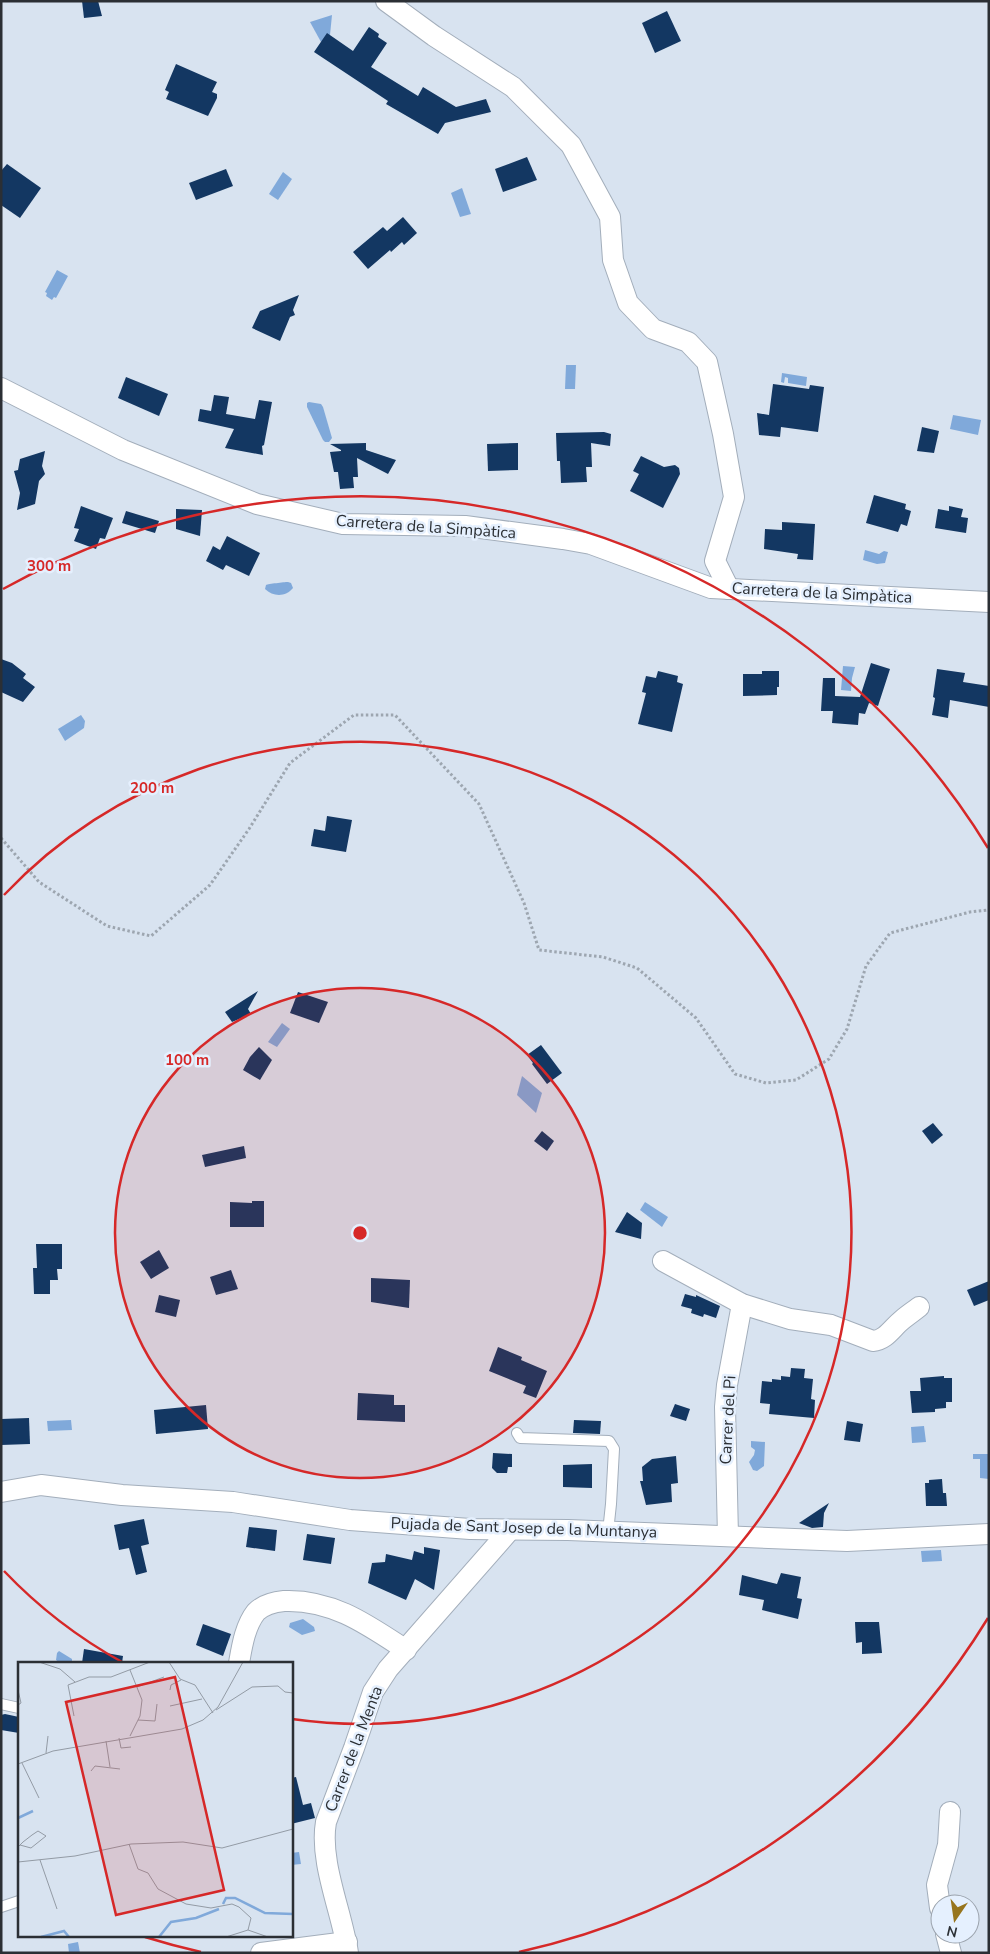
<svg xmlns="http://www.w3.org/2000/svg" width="990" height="1954" font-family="'Nunito Sans',sans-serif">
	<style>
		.water { fill: #80a9da }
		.building { fill: #133762 }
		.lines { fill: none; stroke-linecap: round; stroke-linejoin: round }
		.lane-casing { stroke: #a3aebb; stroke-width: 12 }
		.street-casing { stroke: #a3aebb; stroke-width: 22 }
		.path { stroke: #9da6b0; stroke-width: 3; stroke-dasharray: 2.5 2.5; stroke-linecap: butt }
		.lane { stroke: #fff; stroke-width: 10 }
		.street { stroke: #fff; stroke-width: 20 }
		.ring { fill: none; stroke: #d62828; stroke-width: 2.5 }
		.labels { text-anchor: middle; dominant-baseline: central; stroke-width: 5; stroke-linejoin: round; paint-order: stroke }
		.street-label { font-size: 16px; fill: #2b2f34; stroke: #e5f0fe }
		.inset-river { fill: none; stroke: #80a9da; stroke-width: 2.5 }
		.inset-road { fill: none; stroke: #939ba5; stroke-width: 1 }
		.view { fill: #d62828; fill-opacity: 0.15; stroke: #d62828; stroke-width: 2.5 }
		.inset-edge { fill: none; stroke: #2b2f34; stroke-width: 2.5 }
		.centre { fill: #d62828; stroke: #e5f0fe; stroke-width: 2.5 }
		.ring-label { font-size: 15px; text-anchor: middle; font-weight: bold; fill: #d62828; stroke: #e5f0fe; stroke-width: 5; stroke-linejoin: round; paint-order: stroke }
	</style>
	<rect width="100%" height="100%" fill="#d8e3f0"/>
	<g class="water">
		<path d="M332,15L330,35L321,42L310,22Z"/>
		<path d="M283,172L292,179L278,200L269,194Z"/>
		<path d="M462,188L471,214L460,217L451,193Z"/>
		<path d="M57,270L68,276L56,298L54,297L52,300L46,296L47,293L45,292Z"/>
		<path d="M566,365H576L575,389H565Z"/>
		<path d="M782,373L807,377L806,386L788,383V378L785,377L784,383L781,382Z"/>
		<path d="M309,402L321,404L323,407L332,438L329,442H325L323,440L307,407V403Z"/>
		<path d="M953,415L981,420L978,435L950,429Z"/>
		<path d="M865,550L879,554L884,551L888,552L885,563L877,564L863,560Z"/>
		<path d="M288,582L291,583L293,588C286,597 273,597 265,589L266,585C268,584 284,582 288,582Z"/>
		<path d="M843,666L855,667L852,678L851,691L841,690Z"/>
		<path d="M81,715L85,721L84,728L65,741L58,729Z"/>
		<path d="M282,1023L290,1029L277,1047L268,1042Z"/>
		<path d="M522,1076L542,1093L536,1113L517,1095Z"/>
		<path d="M645,1202L668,1217L662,1227L640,1210Z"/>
		<path d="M71,1420L72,1430L48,1431L47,1421Z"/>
		<path d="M924,1426L926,1442L912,1443L911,1427Z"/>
		<path d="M751,1441L765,1442L764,1466L757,1471L753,1470L749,1462L754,1455L755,1450L751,1447Z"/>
		<path d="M973,1454H989V1479L980,1478V1459H973Z"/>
		<path d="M941,1550L942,1561L922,1562L921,1551Z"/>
		<path d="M303,1619L314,1627L315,1631L302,1635L289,1627L290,1623Z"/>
		<path d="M59,1651L72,1659V1663H60L56,1660L57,1653Z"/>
		<path d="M299,1852L301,1864L291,1865V1853Z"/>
		<path d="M78,1942L80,1953H69L68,1944Z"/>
	</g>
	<g class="building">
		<path d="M82,1H98L102,16L84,18Z"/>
		<path d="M667,11L681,41L655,53L642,23Z"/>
		<path d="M369,27L379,34L378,37L387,43L371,67L418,96L423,87L456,107L486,99L491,112L445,123L438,134L386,104L388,101L314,52L327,33L353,51Z"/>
		<path d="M176,64L217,82L212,92L217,94V98L208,116L166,99L169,92L165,90Z"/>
		<path d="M527,157L537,180L503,192L495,169Z"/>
		<path d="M7,164L41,188L20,218L1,205V171Z"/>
		<path d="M226,169L233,186L196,200L189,183Z"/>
		<path d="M403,217L417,233L404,245L402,242L391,252L390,250L368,269L353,252L383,227L387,231Z"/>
		<path d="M299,295L293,310L295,315L290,317L280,341L252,328L260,311Z"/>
		<path d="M126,377L168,394L159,416L118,398Z"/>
		<path d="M773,384L809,389L810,385L824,387L818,432L781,427L780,437L759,435L757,413L769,415Z"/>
		<path d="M214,395L229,397L226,414L255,419L259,400L272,402L264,445L262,446L263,455L225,448L234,429L198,421L200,409L211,411Z"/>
		<path d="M922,427L939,431L934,453L917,451Z"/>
		<path d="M604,432L611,434L610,446L591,443L592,467H586L587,482L561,483L560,461H557L556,433Z"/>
		<path d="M366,443V450L396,460L388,474L357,458L358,477H353L354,488L340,489L338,472H334L330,452L341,451V450L330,444Z"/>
		<path d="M518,443V470L488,471L487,444Z"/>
		<path d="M45,451L42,466L45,474L39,481L35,504L17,510L20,493L14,471L18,470L20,459Z"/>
		<path d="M641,456L664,467L675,465L679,468L680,474L663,508L630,491L639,474L633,471Z"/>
		<path d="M874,495L906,504L905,509L911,511L907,526L901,524L898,532L866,523Z"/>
		<path d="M81,506L113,518L105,539L100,538L96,549L74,541L79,529L74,528Z"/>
		<path d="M949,506L963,509L961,517L968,518L966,533L935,528L938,509L949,511Z"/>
		<path d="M176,509L202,510L200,536L176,529Z"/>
		<path d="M126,511L159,521L155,533L122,523Z"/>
		<path d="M782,522L815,524L813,560L797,559L798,554L764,549L765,529L782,530Z"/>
		<path d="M227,536L260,553L249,576L226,565L223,570L206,561L213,546L220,550Z"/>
		<path d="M1,659L12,663L26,674L23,678L35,687L23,702L1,692Z"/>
		<path d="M871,663L890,669L878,706L869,703L865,714L859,713L858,725L832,723L833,711H821L823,678H835V696L860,697Z"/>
		<path d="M937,669L965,673L963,682L989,686V707L950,700L948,718L932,715L935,698L933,697Z"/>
		<path d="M658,671L678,676L677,682L683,684L672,732L638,724L646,693L642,692L646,676L656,678Z"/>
		<path d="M762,671H779V687H777V695L743,696V674H762Z"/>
		<path d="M327,816L352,820L346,852L311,846L314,829L325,831Z"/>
		<path d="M258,991L248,1009L251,1014L232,1022L225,1012Z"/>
		<path d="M298,992L328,1002L319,1023L290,1013Z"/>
		<path d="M541,1045L562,1073L547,1084L532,1064L533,1063L527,1055Z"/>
		<path d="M259,1047L272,1060L260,1080L243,1070L250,1057Z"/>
		<path d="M933,1123L943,1135L932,1144L922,1131Z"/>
		<path d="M542,1131L554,1141L547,1151L534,1141Z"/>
		<path d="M244,1146L246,1158L205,1167L202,1155Z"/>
		<path d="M252,1201H264V1227H230V1202L252,1203Z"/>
		<path d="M627,1212L642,1223L641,1239L615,1232Z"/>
		<path d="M36,1244H62V1269H57L58,1280H50V1294H34L33,1268H37Z"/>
		<path d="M159,1250L169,1268L151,1279L140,1262Z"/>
		<path d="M231,1270L238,1289L216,1295L210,1277Z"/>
		<path d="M371,1278L410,1280L409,1308L371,1302Z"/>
		<path d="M989,1281V1300L974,1306L967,1290Z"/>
		<path d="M685,1294L696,1297V1295L720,1306L716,1318L704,1314L703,1317L691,1313L692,1309L681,1306Z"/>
		<path d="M159,1295L180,1300L176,1317L155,1312Z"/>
		<path d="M498,1347L522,1357L521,1360L547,1371L536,1398L523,1393L526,1386L489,1371Z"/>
		<path d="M791,1368L805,1369L804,1378L813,1379L811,1399L815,1400L814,1418L769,1414L770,1404L760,1403L762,1381L772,1382V1379L781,1380V1376L790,1377Z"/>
		<path d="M944,1376V1378H952V1402H946V1408L935,1409V1412L912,1413L910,1391H921L920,1378Z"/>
		<path d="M358,1393L394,1395V1405H405V1422L357,1420Z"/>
		<path d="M675,1404L690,1409L686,1421L670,1416Z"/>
		<path d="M206,1405L208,1429L156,1434L154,1410Z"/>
		<path d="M29,1418L30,1444L1,1445V1419Z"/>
		<path d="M574,1420L601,1421L600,1434L573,1433Z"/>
		<path d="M847,1421L863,1424L860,1442L844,1440Z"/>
		<path d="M493,1453L512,1454V1467H508L507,1473H497L492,1468Z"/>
		<path d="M676,1456L678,1483L671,1484L672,1502L646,1505L640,1481H643L642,1467L652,1459Z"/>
		<path d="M592,1464V1488L563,1487V1465Z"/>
		<path d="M942,1479L943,1493H946L947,1506H926L925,1483H929V1480Z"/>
		<path d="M829,1503L824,1513L823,1527L812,1528L799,1523Z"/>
		<path d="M144,1519L149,1544L141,1546L147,1572L136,1575L129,1548L119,1550L114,1525Z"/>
		<path d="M249,1527L277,1530L275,1551L246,1547Z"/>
		<path d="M307,1534L335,1538L331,1564L303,1560Z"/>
		<path d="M424,1547L440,1550L434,1590L415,1579L406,1600L368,1583L372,1563L385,1562L386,1554L412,1560L414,1551L424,1554Z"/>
		<path d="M781,1573L801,1577L797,1598L802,1599L798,1619L762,1610L764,1600L739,1595L742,1575L777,1584Z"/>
		<path d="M855,1622H879L882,1653L862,1654V1642L856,1643Z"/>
		<path d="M203,1624L231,1634L223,1656L196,1645Z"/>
		<path d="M84,1649L123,1656L122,1663H82Z"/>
		<path d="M5,1714L19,1717V1733L1,1730V1715Z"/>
		<path d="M296,1777L303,1805L311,1803L315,1818L291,1824V1778Z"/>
	</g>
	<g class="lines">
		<g class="lane-casing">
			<g id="lane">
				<path d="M517,1433L520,1438L609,1441L614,1449L611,1504L608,1532"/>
				<path d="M1,1704L19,1708"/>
				<path d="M1,1907L19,1901"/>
			</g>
		</g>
		<g class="street-casing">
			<g id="street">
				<path d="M386,1L434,36L513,87L571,145L610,217L613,260L628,303L653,329L688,342L707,362L723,434L734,497L715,561L729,589"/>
				<path d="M1,388L123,450L257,504L343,524L465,526L563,539L591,544L711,588L989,602"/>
				<path d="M663,1261L742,1304L790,1319L831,1325L873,1341C886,1340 892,1328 902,1320C908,1315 914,1311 919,1307"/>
				<path d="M1,1492L41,1485L122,1495L233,1502L350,1520L470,1529L568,1530L847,1541L989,1534"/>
				<path d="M728,1536L725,1407L727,1385L742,1304"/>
				<path d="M239,1663C242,1646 245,1626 256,1612C263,1605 274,1602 284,1601C332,1599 368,1625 406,1650"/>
				<path d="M940,1908L937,1885L948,1845L950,1812"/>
				<path d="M946,1934L951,1953"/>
				<path d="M261,1953L347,1942"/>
				<path d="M348,1953C342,1912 319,1862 326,1822L354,1748L373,1692L388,1669L510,1530"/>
			</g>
		</g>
		<path class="path" d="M1,838L39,882L107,926L151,936L210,885L249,829L290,763L354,715H395L479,804L524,903L539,950L603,957L637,968L696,1018L735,1074L766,1083L796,1080L829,1059L847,1029L866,966L890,933L970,912L989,910"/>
		<use href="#lane" class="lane"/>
		<use href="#street" class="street"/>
	</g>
	<circle cx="360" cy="1233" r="245" fill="#d62828" fill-opacity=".12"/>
	<g class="ring">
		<circle cx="360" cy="1233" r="245"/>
		<path d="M122 1662A491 491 0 0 1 4 1571M4 895A491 491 0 1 1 292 1719"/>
		<path d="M988 1618A736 736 0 0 1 519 1952M201 1952A736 736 0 0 1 145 1937M3 589A736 736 0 0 1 988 848"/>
	</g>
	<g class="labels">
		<g class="street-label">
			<text transform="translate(426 527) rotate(4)">Carretera de la Simpàtica</text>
			<text transform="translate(822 593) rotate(3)">Carretera de la Simpàtica</text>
			<text transform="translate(728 1420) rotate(-87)">Carrer del Pi</text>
			<text transform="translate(524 1528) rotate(2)">Pujada de Sant Josep de la Muntanya</text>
			<text transform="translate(354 1749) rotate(-69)">Carrer de la Menta</text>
		</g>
	</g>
	<g transform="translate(18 1662)">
		<rect width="275" height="275" fill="#d8e3f0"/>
		<path class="inset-river" d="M0,156L15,149M205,242L208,236H217L247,251L275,252M23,275L46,269L51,275M141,275L153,260L178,256L201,247"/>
		<path class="inset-road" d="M21,0L42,7L57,20M151,0L162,17L177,23L195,51M119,25L146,15M0,28L3,41L0,43M152,28L153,23L163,18M152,44L184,37M198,48L234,25L260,24L267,30L275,31M56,54L50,23L71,15H93L132,0M120,58L137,59L139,42M112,74L122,54L124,38L112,8M101,76L103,86L113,85M88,79L92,105M28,91L30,74M4,101L21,136M0,102L35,89L164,67L185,58L200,45L225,0M73,109L77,104L102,107M111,182L120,207L130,211L140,227L168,242L193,246L214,242L221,245L233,256L230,268L250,275M0,185L5,180L14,173L20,169L28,174L13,186L2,183M22,198L39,247M0,200L57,194L113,182L165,180L204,186L275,167M208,275L230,268"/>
		<path class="view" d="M157,15L206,228L98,253L48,40Z"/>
		<rect width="275" height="275" class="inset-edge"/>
	</g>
	<circle cx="360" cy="1233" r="8" class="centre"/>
	<g class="ring-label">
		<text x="49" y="571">300 m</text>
		<text x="152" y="793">200 m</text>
		<text x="187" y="1065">100 m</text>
	</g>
	<rect width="990" height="1954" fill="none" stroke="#2b2f34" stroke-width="5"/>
	<g transform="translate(955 1919) rotate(193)"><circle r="24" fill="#e5f0fe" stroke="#9ba3ad"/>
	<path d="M0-4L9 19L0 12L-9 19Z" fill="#97751e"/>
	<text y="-8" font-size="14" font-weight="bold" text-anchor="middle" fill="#2b2f34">N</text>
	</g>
</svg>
